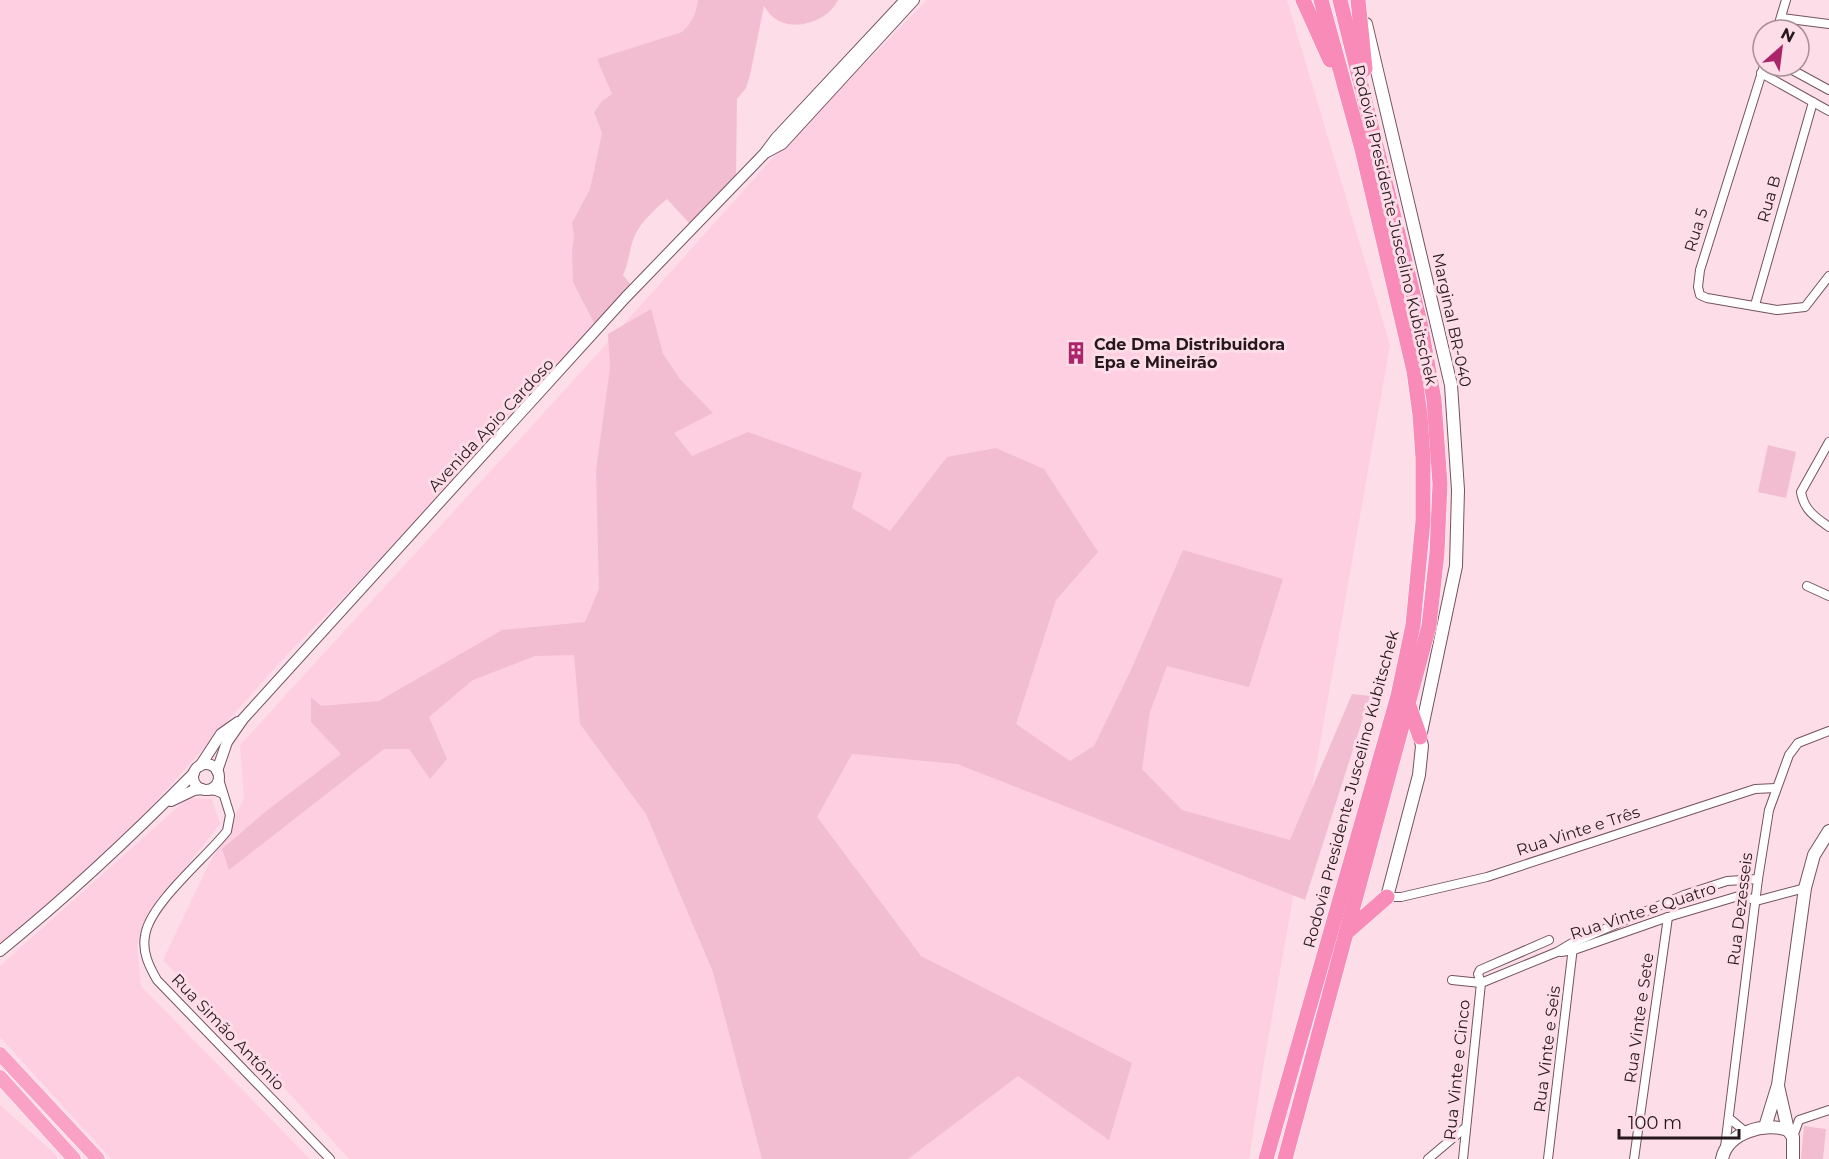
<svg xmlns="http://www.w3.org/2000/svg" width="1829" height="1159" font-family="Montserrat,sans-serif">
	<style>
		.built { fill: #fecfe0 }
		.green { fill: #f2bdd0 }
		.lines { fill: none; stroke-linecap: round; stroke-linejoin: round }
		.minor-casing { stroke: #74535f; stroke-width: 10 }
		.tertiary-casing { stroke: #74535f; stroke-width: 12 }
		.secondary-casing { stroke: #74535f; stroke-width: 14 }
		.trunk-casing { stroke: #fff; stroke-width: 15 }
		.motorway-casing { stroke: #fff; stroke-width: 16 }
		.minor { stroke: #fff; stroke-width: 8 }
		.tertiary { stroke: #fff; stroke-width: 10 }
		.secondary { stroke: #fff; stroke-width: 12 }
		.trunk { stroke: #faa2c6; stroke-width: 14 }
		.motorway { stroke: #f98bb8; stroke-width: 15 }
		.labels { text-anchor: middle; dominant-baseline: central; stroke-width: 6; stroke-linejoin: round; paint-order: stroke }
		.street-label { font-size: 16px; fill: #26181d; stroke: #fddde8 }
		.poi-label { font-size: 16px; font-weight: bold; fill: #26181d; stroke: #fddde8; text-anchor: start }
	</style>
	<rect width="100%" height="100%" fill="#fddde8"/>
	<g class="built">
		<path d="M0,0H698L697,11L690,24L682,32L598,59L612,94L602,101L594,112L602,133L590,189L572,223L574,236L572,251L585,307L594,323L364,576L280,662L130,831L90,870L0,944Z"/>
		<path d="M927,0H1287L1390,345L1263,1068L1249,1159H349L278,1081L163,960L206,870L244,799L240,745L572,382L770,161Z"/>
		<path d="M188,798L212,799L220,824L153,907L137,945L141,986L310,1159H111L0,1037V966Z"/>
		<path d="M0,1105L55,1154L58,1159H0Z"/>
	</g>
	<g class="green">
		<path d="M698,0H838C828,22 792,33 773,17C769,14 766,9 764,6L750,75L746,88L737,99L736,176L690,224L667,199C653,211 637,225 632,243C629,254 628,264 623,275L632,286L596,327L573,282L572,251L574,236L572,223L590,189L602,133L594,112L602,101L612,94L597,59L682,32C692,23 696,14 698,0Z"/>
		<path d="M651,309L663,354L680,379L713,413L674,433L692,456L748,432L862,473L852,508L890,531L947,457L996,448L1044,469L1098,552L1056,600L1016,724L1070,761L1094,746L1131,670L1183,550L1283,579L1249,687L1167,666L1150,712L1142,769L1182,810L1290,840L1352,694L1370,696L1305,900L957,764L852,754L817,817L921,956L1132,1063L1109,1140L1018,1076L908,1159H762L713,972L646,814L580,724L574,655L535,656L473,680L429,717L447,759L430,779L409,749H384L229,870L222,849L265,812L341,754L311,722V697L321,706L379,701L502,630L585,622L599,589L596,471L610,368L608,334Z"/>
		<path d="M1768,445L1796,452L1786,498L1758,492Z"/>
		<path d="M1804,1126L1826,1129L1823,1159H1801Z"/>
	</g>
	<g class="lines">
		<g class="minor-casing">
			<g id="minor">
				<path d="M1782,18L1829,24"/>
				<path d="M1777,30L1786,0"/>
				<path d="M1764,66L1700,270L1698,287L1700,295L1707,298L1777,310L1805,307L1829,276"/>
				<path d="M1785,66L1829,90"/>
				<path d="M1761,73L1829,111"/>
				<path d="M1755,305L1813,102"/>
				<path d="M1829,442L1801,492C1804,510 1815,517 1829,527"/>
				<path d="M1807,586L1829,596"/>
				<path d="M218,776L230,815L227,831C206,858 149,904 145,936C142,952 149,966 157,980L330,1159"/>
				<path d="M207,790L216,791L223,794"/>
				<path d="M1387,897H1401L1487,877L1755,789L1776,788"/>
				<path d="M1561,952L1574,950L1668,917L1742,895L1756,901L1805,888"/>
				<path d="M1452,980L1481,983L1557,952L1572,943L1684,895L1727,881L1758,879"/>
				<path d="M1729,1118L1747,1133"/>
				<path d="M1793,1137L1799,1120L1829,1110"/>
				<path d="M1725,1147L1758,879L1769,810L1789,755L1798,743L1829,731"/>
				<path d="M1428,1159L1466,1127"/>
				<path d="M1463,1159L1481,983L1478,974L1480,970L1549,940"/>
				<path d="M1548,1159L1573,947"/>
				<path d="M1634,1159L1668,917"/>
			</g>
		</g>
		<g class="tertiary-casing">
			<g id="tertiary">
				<path d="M767,152L782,144L914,0"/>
				<circle cx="206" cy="777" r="13"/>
				<path d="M200,766L221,734L238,722"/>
				<path d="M217,771L227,742L243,719L625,298L764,154L776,138L905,0"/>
				<path d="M171,801L194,790L202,789"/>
				<path d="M0,951C68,896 132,836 194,773"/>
			</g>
		</g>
		<g class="secondary-casing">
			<g id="secondary">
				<path d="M1366,24L1451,385L1458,490L1456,566L1420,737L1422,746L1419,775L1387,897"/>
				<path d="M1778,1086L1788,1130L1793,1137V1159"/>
				<path d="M1765,1127L1778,1085L1805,888L1814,855L1829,831"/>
				<path d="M1722,1159C1727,1132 1766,1122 1788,1130"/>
			</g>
		</g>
		<g class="trunk-casing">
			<g id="trunk">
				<path d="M0,1054L98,1159"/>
				<path d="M0,1077L74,1159"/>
			</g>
		</g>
		<g class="motorway-casing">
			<g id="motorway">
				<path d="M1303,0L1330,60"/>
				<path d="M1358,0L1365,69"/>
				<path d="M1408,703L1420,737"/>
				<path d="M1347,932L1387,897"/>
				<path d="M1266,1159L1398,696L1413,625L1420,552L1423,521V458L1420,415L1414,371L1362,149L1321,0"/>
				<path d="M1285,1159L1429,626L1437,553L1440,484L1434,400L1420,322L1340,0"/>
			</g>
		</g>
		<use href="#minor" class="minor"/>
		<use href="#tertiary" class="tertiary"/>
		<use href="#secondary" class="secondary"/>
		<use href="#trunk" class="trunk"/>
		<use href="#motorway" class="motorway"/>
	</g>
	<defs>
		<g id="building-bare" transform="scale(1.8)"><path d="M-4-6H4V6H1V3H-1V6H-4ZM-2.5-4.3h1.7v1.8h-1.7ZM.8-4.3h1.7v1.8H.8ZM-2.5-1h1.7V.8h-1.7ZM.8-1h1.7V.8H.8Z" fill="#ab2368" stroke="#fddde8" stroke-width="2.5" paint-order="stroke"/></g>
	</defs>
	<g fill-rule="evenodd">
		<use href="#building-bare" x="1076" y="353"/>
	</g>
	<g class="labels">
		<g class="street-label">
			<text transform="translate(1769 199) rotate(-74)">Rua B</text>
			<text transform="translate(1395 225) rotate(77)">Rodovia Presidente Juscelino Kubitschek</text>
			<text transform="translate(1696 230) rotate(-73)">Rua 5</text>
			<text transform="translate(1452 320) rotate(78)">Marginal BR-040</text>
			<text transform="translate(491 425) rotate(-47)">Avenida Apio Cardoso</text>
			<text transform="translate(1351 789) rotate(-75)">Rodovia Presidente Juscelino Kubitschek</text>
			<text transform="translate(1578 831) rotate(-18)">Rua Vinte e Três</text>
			<text transform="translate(1740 909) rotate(-83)">Rua Dezesseis</text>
			<text transform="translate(1643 911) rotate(-18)">Rua Vinte e Quatro</text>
			<text transform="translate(1639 1018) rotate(-82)">Rua Vinte e Sete</text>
			<text transform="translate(228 1032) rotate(46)">Rua Simão Antônio</text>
			<text transform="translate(1547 1049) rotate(-83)">Rua Vinte e Seis</text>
			<text transform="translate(1457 1070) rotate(-84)">Rua Vinte e Cinco</text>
		</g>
		<g class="poi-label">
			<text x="1094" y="344">Cde Dma Distribuidora<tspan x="1094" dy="18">Epa e Mineirão</tspan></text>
		</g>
	</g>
	<g transform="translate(1781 48) rotate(28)"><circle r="28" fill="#fddde8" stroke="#a78e97" stroke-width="1.5"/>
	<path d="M0-4.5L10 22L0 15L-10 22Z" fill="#ab2368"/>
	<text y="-9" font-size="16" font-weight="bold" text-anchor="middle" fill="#26181d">N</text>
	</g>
	<path d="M1619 1129v9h120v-9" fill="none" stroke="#26181d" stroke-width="3"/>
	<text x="1628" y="1129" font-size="18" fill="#26181d" stroke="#fddde8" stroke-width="4.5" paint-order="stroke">100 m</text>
</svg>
